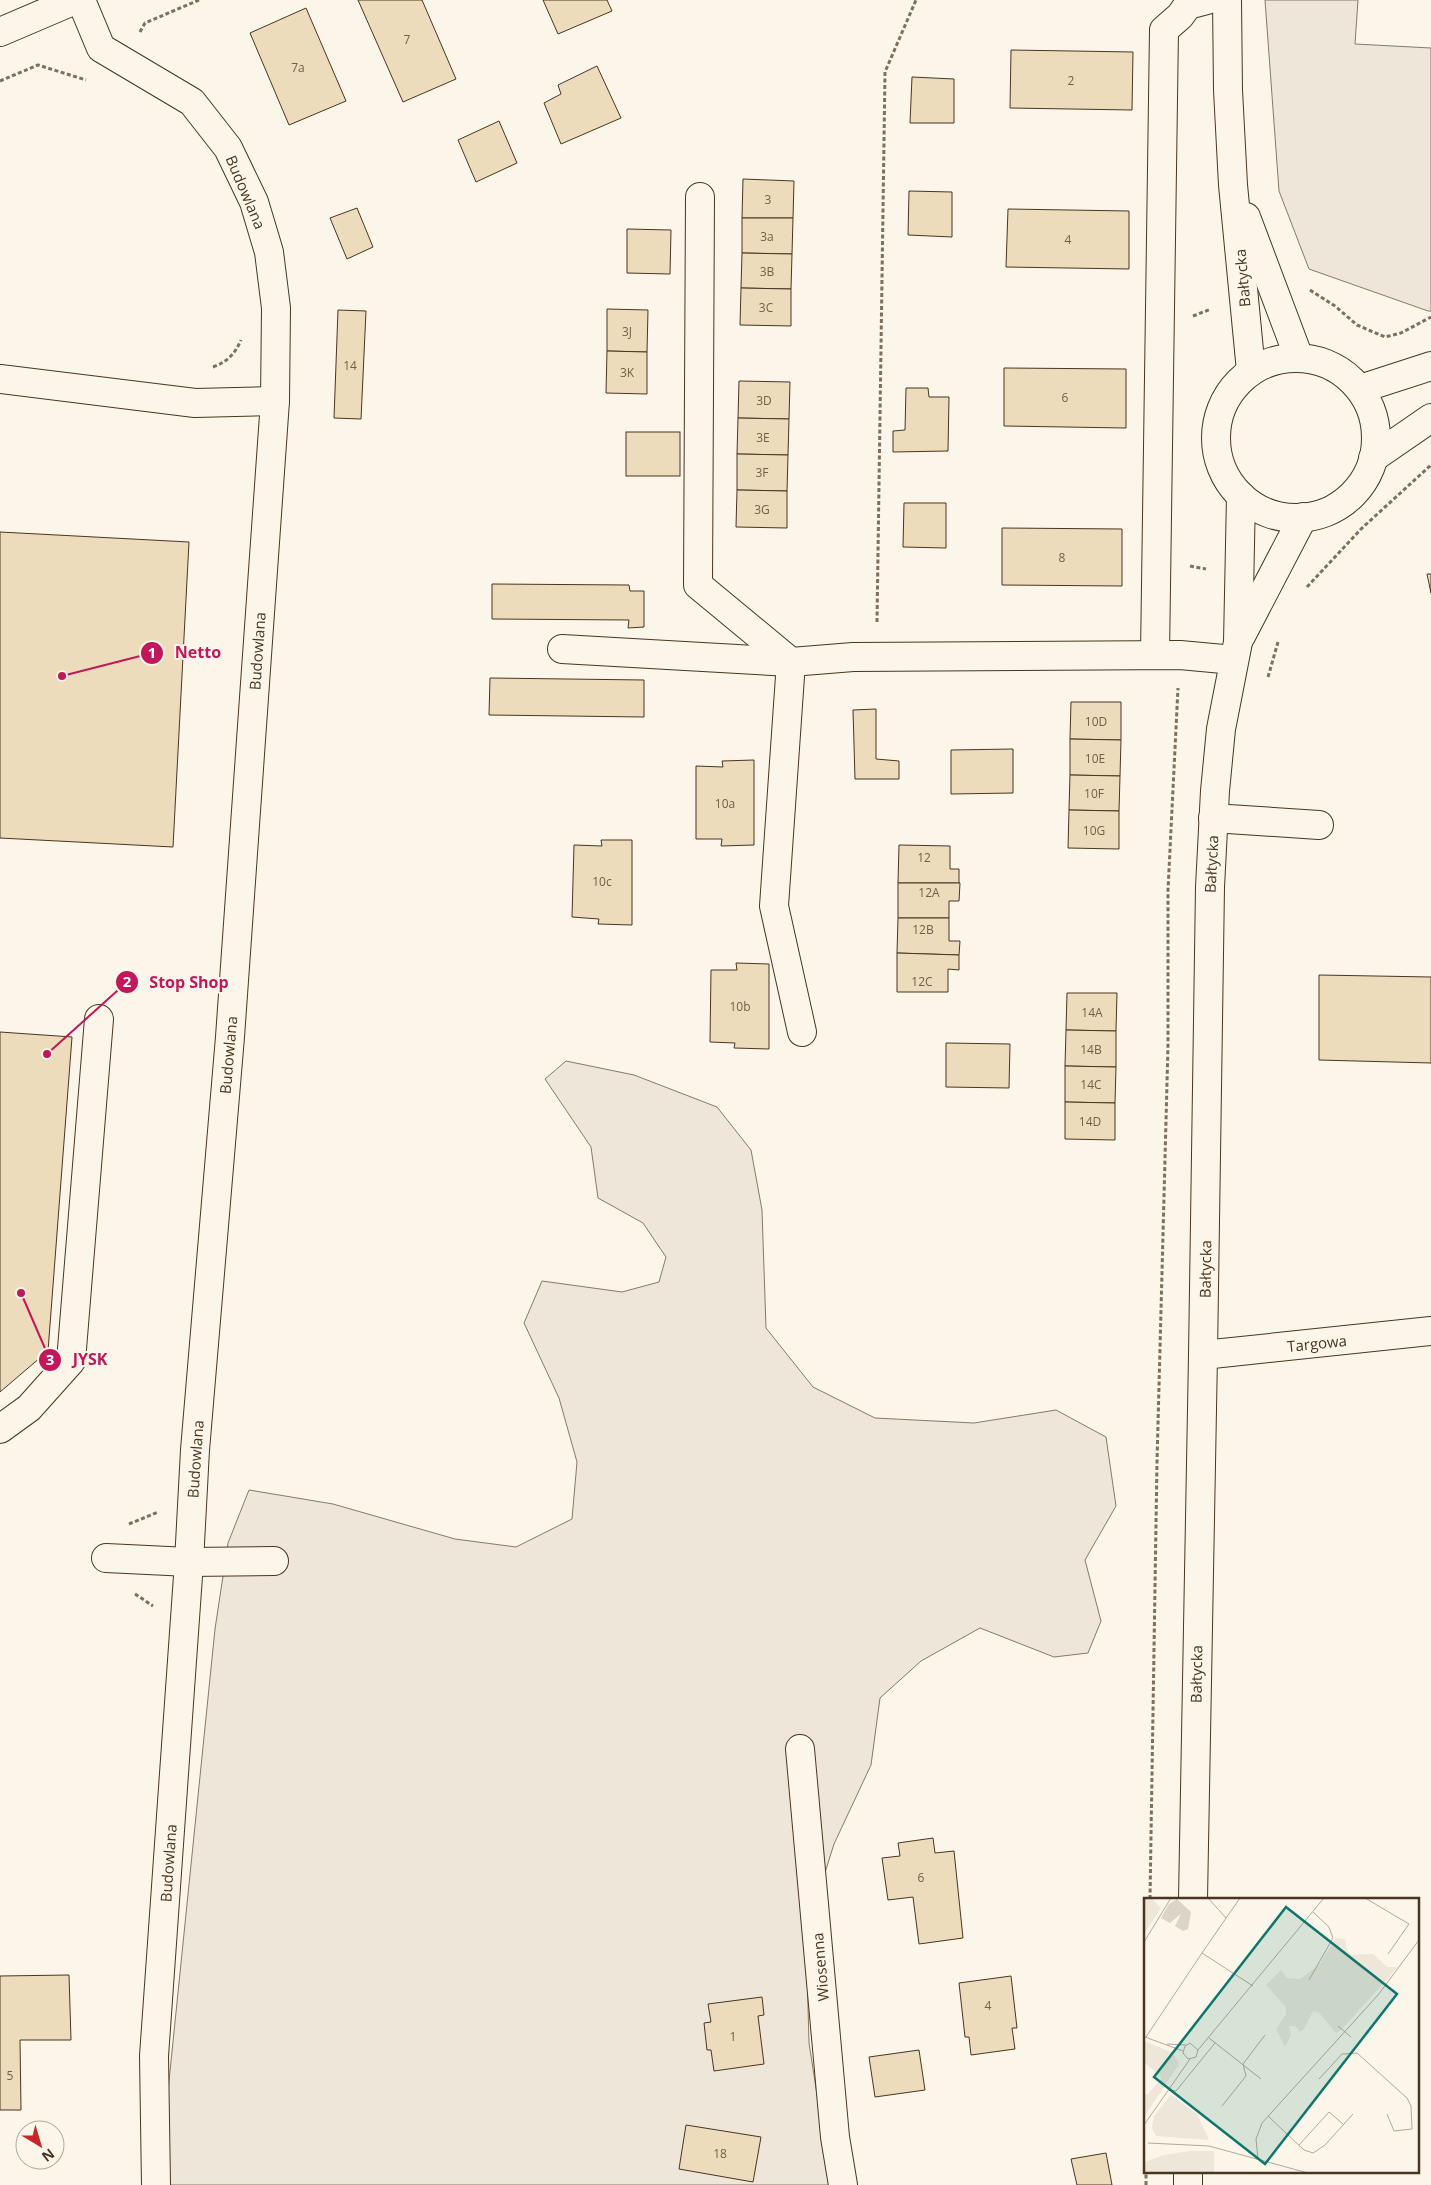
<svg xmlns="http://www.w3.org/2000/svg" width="1431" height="2185" font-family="'Open Sans',sans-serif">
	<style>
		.green { fill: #ede6d9; stroke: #887966 }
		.building { fill: #ecdcbc; stroke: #4a3520 }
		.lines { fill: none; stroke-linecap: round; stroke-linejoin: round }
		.minor-casing { stroke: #4a3520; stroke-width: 30 }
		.major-casing { stroke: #4a3520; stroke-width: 30 }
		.path { stroke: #7f6f5c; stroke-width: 3; stroke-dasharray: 4 2.5; stroke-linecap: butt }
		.minor { stroke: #fbf6e9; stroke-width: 28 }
		.major { stroke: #fbf6e9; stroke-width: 28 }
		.labels { text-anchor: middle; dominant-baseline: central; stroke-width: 4; stroke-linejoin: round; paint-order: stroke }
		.number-label { font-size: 12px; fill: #725f47 }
		.street-label { font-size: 15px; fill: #4a3520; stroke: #fbf6e9 }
		.inset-road { fill: none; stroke: #b4a999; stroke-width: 1 }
		.view { fill: #0f766e; fill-opacity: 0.15; stroke: #0f766e; stroke-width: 2.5 }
		.inset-edge { fill: none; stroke: #4a3520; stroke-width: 2.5 }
		.leader { fill: none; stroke: #c2185b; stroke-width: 2 }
		.callout-dot { fill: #c2185b; stroke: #fbf6e9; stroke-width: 2 }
		.mark-label { font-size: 15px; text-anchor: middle; font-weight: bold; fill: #fff }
		.callout-label { font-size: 16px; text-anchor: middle; font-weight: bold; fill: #c2185b; stroke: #fbf6e9; stroke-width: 4; stroke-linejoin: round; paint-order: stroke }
	</style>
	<rect width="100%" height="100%" fill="#fbf6e9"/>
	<g class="green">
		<path d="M1265,0H1358L1355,44L1431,48V311H1428L1309,269L1279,191Z"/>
		<path d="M566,1061L634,1075L717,1107L751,1150L762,1210L766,1328L813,1387L875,1418L974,1423L1056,1410L1106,1437L1116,1506L1085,1560L1101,1621L1088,1653L1054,1657L980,1628L921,1661L880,1698L871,1765L834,1844L806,1933L809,2043L831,2185H167L168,2091L215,1629L228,1543L249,1490L333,1504L455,1539L516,1547L572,1519L577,1462L559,1398L524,1323L542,1281L622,1292L659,1282L666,1257L643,1223L598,1198L591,1147L545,1079Z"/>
	</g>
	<g class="building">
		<path d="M358,0H422L456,79L403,102Z"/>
		<path d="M543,0H607L612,11L558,34Z"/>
		<path d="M306,8L346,101L289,125L250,33Z"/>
		<path d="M1011,50L1133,52L1132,110L1010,108Z"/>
		<path d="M597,66L621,118L561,144L544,103L561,94L558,85Z"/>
		<path d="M912,77L954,79V123H910Z"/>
		<path d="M499,121L517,163L476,182L458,140Z"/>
		<path d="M743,179L794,181L793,218H742Z"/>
		<path d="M909,191L952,192V237L908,235Z"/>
		<path d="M357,208L373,247L347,259L330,218Z"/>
		<path d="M1008,209L1129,211V269L1006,267Z"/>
		<path d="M742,218H793L792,254L742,253Z"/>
		<path d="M627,229L671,230L670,274L627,273Z"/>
		<path d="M742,253L792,254L791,289L741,288Z"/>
		<path d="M741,288L791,289V326L740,325Z"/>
		<path d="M607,309L648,310L647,352L607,351Z"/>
		<path d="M338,310L366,311L361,419L334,418Z"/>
		<path d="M607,351L647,352V394L606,393Z"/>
		<path d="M1004,368L1126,369V428L1004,426Z"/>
		<path d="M739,381L790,382L789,419L738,418Z"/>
		<path d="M906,388H928L929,397H949L948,451L893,452V431L905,430Z"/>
		<path d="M738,418L789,419L788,455L737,454Z"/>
		<rect x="626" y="432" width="54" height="44"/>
		<path d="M737,454L788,455L787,491L737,490Z"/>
		<path d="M737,490L787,491V528L736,527Z"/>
		<path d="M904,503H946V548L903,547Z"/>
		<path d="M1002,528L1122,529V586L1002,585Z"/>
		<path d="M0,532L189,542L173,847L0,838Z"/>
		<path d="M1427,574H1431V593Z"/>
		<path d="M492,584L629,585L630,591H644V627L628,628L629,620L492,619Z"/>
		<path d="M490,678L644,680V717L489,715Z"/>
		<path d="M1071,702H1121V740L1070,739Z"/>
		<path d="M876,709V759L899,761V779H855L853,710Z"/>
		<path d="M1070,739L1121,740L1120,776L1070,775Z"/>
		<path d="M1013,749V793L951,794V750Z"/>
		<path d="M754,760V845L721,846L722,839H696V766L723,767L722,761Z"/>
		<path d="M1070,775L1120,776L1119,811L1069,810Z"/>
		<path d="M1069,810L1119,811V849L1068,848Z"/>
		<path d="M601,840H632V925L598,924L599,919L572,917L574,845L602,846Z"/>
		<path d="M899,845L950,846V869H959V883H898Z"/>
		<path d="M898,883H960L959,901H949V918H898Z"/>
		<path d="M898,918H949V941H960L959,955L897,953Z"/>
		<path d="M897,953L959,955V970L948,969V992H897Z"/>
		<path d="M736,963L769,964V1049L734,1048L735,1043L710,1042L711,970H737Z"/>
		<path d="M1319,975L1431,977V1063L1319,1060Z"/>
		<path d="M1067,993H1117L1116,1031L1066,1030Z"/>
		<path d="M1066,1030L1116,1031V1067L1065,1066Z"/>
		<path d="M0,1032L72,1037L48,1351L0,1392Z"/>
		<path d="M946,1043L1010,1044L1009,1088L946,1087Z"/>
		<path d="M1065,1066L1116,1067L1115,1103L1065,1102Z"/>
		<path d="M1065,1102L1115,1103V1140L1065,1139Z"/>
		<path d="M933,1838L935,1853L954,1851L963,1938L919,1944L913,1897L888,1900L882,1858L900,1856L898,1843Z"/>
		<path d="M69,1975L71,2040H20L21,2110H0V1976Z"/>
		<path d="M1011,1976L1017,2028H1012L1015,2049L971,2055L969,2037H965L959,1983Z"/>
		<path d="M762,1997L764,2015L758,2016L764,2064L714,2071L711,2050H707L704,2023L711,2022L708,2004Z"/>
		<path d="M919,2050L925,2090L875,2097L869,2057Z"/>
		<path d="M686,2125L761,2137L753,2182L679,2169Z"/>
		<path d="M1106,2153L1112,2185H1077L1071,2159Z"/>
	</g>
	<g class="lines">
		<g class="minor-casing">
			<g id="minor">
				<path d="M81,0L101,48L192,102L228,148L254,202L269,252L276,308L275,401L230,1037L195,1450L189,1562L154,2056L156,2185"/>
				<path d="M700,197L698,585L791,662L774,906L802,1032"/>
				<path d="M0,379L195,403L275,401"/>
				<path d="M1360,389L1431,366"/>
				<path d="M1373,458L1431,418"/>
				<path d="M562,649L791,662L853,657L1180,655L1234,660"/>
				<path d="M1155,655L1164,30L1180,16L1188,5L1207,0"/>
				<path d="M1213,818L1319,825"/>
				<path d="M1203,1355L1431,1331"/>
				<path d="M0,1429L29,1408L71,1361L99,1019"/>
				<path d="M106,1558L189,1562L274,1561"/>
				<path d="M800,1749L835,2137L843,2185"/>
			</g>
		</g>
		<g class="major-casing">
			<g id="major">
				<path d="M1227,0L1228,90L1233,185L1251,371"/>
				<path d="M0,32L75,0"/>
				<path d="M1246,217L1299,358"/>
				<circle cx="1296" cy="438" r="80"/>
				<path d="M1241,636L1303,517"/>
				<path d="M1193,1899L1203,1355L1210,887L1215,791L1221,729L1238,642L1241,496"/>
				<path d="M1188,2185V2171"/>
			</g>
		</g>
		<g class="path">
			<path d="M140,32L145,23L199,0"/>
			<path d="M0,81L38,65L86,80"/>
			<path d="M1310,290L1335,306L1357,325L1385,337L1401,333L1431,317"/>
			<path d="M1193,316L1211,309"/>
			<path d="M213,367C227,362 235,354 241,340"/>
			<path d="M1190,566L1206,569"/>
			<path d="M1307,587L1361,529L1431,465"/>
			<path d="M877,622L885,72L916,0"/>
			<path d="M1268,677L1278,642"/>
			<path d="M129,1524L158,1512"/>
			<path d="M135,1594L153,1606"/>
			<path d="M1150,1899L1157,1462L1168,1045V890L1178,688"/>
			<path d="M1146,2185V2171"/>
		</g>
		<use href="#minor" class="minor"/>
		<use href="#major" class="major"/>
	</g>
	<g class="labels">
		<g class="number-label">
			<text x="407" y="39">7</text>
			<text x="298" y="67">7a</text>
			<text x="1071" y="80">2</text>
			<text x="768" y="199">3</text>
			<text x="767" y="236">3a</text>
			<text x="1068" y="239">4</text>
			<text x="767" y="271">3B</text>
			<text x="766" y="307">3C</text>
			<text x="627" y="331">3J</text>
			<text x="350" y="365">14</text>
			<text x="627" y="372">3K</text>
			<text x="1065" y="397">6</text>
			<text x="764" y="400">3D</text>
			<text x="763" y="437">3E</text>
			<text x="762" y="472">3F</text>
			<text x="762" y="509">3G</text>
			<text x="1062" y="557">8</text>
			<text x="1096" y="721">10D</text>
			<text x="1095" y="758">10E</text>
			<text x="1094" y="793">10F</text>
			<text x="725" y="803">10a</text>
			<text x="1094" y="830">10G</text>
			<text x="924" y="857">12</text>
			<text x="602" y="881">10c</text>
			<text x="929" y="892">12A</text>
			<text x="923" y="929">12B</text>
			<text x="922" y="981">12C</text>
			<text x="740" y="1006">10b</text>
			<text x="1092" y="1012">14A</text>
			<text x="1091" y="1049">14B</text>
			<text x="1091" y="1084">14C</text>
			<text x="1090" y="1121">14D</text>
			<text x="921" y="1877">6</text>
			<text x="988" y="2005">4</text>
			<text x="733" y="2036">1</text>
			<text x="10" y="2075">5</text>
			<text x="720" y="2153">18</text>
		</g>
		<g class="street-label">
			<text transform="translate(246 192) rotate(67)">Budowlana</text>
			<text transform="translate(1242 278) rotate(-95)">Bałtycka</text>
			<text transform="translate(257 651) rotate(-86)">Budowlana</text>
			<text transform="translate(1211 864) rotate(-87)">Bałtycka</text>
			<text transform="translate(228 1055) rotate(-85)">Budowlana</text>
			<text transform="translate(1205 1269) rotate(-89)">Bałtycka</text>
			<text transform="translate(1317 1343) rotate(-6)">Targowa</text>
			<text transform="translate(195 1459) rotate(-86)">Budowlana</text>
			<text transform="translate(1196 1674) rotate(-89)">Bałtycka</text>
			<text transform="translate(168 1863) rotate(-86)">Budowlana</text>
			<text transform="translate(820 1967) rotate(-95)">Wiosenna</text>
		</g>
	</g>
	<g transform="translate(1144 1898)">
		<rect width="275" height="275" fill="#fbf6e9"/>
		<path d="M0,0H7L17,10L0,36ZM192,40L201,41L203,52L208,57L229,56L243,69H254L197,132L192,135L175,115L169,113L160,131L156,134L151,128H145L147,137L141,149L132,131L142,116V109L122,87L137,72L143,80L156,81L175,67ZM0,143L29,155L35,166L0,219V196H4L18,180L0,164ZM27,197L53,216L65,242L12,238L8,230L10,218ZM46,253H70V275H0V264L20,257Z" fill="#ede6d9"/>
		<path d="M33,1L47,14L44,31L39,33L31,28L37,16L26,25L17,20L25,6Z" fill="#dcd4c6"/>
		<path class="inset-road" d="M64,0L82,20M221,0L265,26L244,56M0,44L27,0M58,55L96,0M165,82L189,40L185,29L169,14M194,128L207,139M1,139L39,153M2,139L58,55L109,88M65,140L117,181M23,146L42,147M54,152L46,145L41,148L39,155L44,161L52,159L54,152L180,0M175,181L198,156L213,155L263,200L267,208L268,231L250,233L243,216M25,192L32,193L71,145M78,208L102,178L99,166L121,137M124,218L160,252L169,255L181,247L209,216M0,227L46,161M4,245L65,248L164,275M155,247L185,214L199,226M114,261L112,241L118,225L234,97L275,42"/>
		<path class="view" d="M142,9L253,96L121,266L10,179Z"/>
		<rect width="275" height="275" class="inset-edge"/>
	</g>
	<path class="leader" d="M62 676L152 653M47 1054L127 982M21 1293L50 1360"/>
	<g class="callout-dot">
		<circle cx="62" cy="676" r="5"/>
		<circle cx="47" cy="1054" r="5"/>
		<circle cx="21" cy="1293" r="5"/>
		<circle cx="152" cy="653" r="12"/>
		<circle cx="127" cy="982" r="12"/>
		<circle cx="50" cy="1360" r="12"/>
	</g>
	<g class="mark-label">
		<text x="152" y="658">1</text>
		<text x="127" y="987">2</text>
		<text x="50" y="1365">3</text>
	</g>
	<g class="callout-label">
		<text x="198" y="658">Netto</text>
		<text x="189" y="988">Stop Shop</text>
		<text x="90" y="1365">JYSK</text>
	</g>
	<g transform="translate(40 2145) rotate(142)"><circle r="24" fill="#fbf6e9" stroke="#b4a999"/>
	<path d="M0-4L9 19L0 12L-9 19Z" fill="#c62828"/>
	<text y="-8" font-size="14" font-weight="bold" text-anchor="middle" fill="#4a3520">N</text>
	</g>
</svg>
